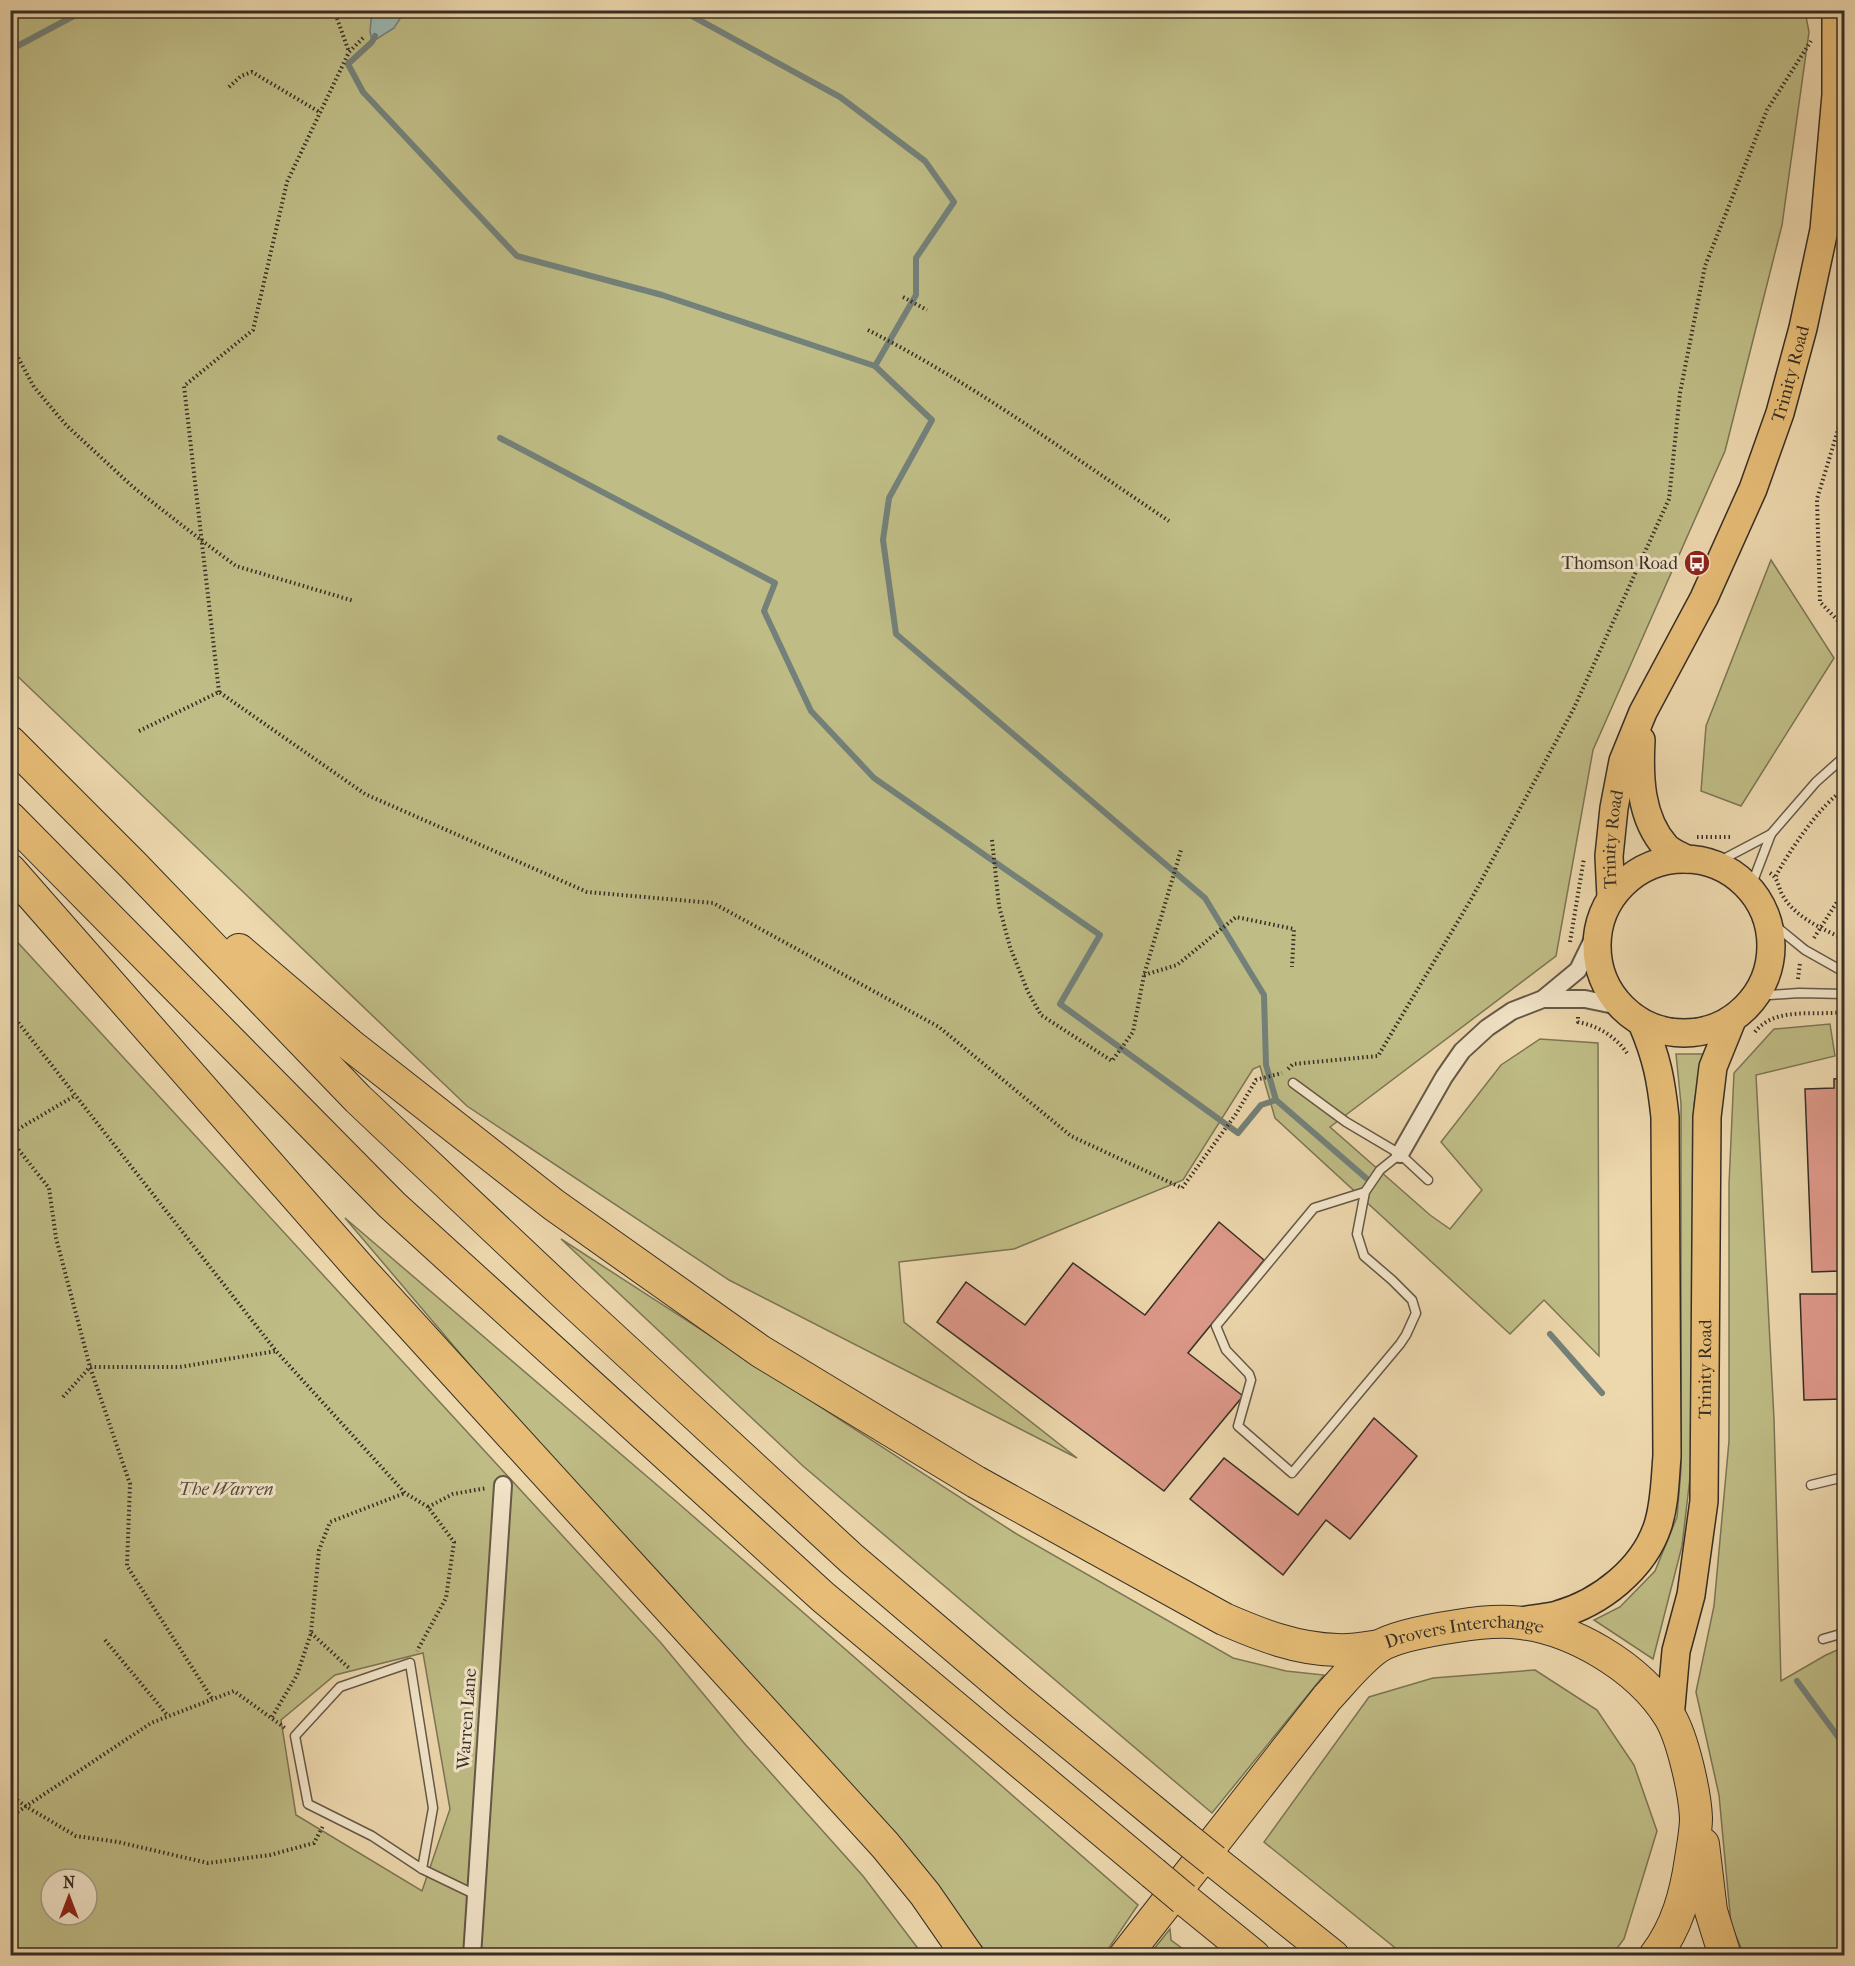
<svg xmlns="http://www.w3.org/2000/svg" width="1855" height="1966" font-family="'IM FELL French Canon',serif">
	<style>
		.green { fill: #bfbc85; stroke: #7b7655; stroke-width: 1.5; fill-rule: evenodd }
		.water { fill: #9bb8b3; stroke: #73817a; stroke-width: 1.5 }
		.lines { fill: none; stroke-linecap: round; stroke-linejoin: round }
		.stream { stroke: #73817a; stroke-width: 6 }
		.building { fill: #dd9889; stroke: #372f25; stroke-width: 1.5 }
		.lane-casing { stroke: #645947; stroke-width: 11 }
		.street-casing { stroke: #645947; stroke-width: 20 }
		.primary-casing { stroke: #372f25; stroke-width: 30 }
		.highway-casing { stroke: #372f25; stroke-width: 34 }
		.path { stroke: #372f25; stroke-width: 4; stroke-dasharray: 1.5 3; stroke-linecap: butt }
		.lane { stroke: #f3e5ca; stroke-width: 8 }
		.street { stroke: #f3e5ca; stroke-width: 16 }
		.primary { stroke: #e6bc76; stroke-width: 27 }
		.highway { stroke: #e6bc76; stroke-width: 32 }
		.highway-bridge-casing { stroke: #372f25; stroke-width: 34; stroke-linecap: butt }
		.highway-bridge { stroke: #e6bc76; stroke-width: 32 }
		.labels { text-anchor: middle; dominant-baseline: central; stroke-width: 6; stroke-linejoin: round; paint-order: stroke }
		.street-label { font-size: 18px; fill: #372f25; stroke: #f3e5ca }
		.poi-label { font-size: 18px; fill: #372f25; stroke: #f3e5ca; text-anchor: end }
		.park-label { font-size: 18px; font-style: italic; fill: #524b38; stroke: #f3e5ca }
	</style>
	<rect width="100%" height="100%" fill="#edd7ad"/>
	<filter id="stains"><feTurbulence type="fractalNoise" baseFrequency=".00333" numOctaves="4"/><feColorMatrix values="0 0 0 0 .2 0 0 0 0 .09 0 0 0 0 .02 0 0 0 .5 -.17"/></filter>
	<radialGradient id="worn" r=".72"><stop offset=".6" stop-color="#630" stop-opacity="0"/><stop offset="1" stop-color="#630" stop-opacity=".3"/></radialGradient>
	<g class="green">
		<path d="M10,11H1805L1809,32L1782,225L1725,451L1593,750L1556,956L1330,1127L1430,1215L1450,1229L1482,1190L1441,1142L1501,1065L1540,1039L1598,1043L1599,1356L1544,1300L1510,1334L1275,1118L1260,1066L1253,1069L1183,1180L1014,1249L899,1262L904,1322L1077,1458L729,1280L467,1106L11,670Z"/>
		<path d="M1771,560L1834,658L1741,806L1701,791L1706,726Z"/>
		<path d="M10,934L661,1643L744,1743L863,1876L923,1955H11ZM423,1653L450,1809L422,1891L296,1815L281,1720L335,1675ZM51,1879H87V1915H51Z"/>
		<path d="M1830,1024L1835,1056L1756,1075L1774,1419L1781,1681L1826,1655L1844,1647V1955H1744L1731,1924L1719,1795L1696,1692L1714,1606L1729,1441V1184L1734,1073L1774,1029Z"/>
		<path d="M1676,1054H1704L1694,1104L1691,1469L1682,1546L1653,1659L1594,1620L1620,1607L1655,1571L1677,1517L1681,1469V1104Z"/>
		<path d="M345,1218L678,1503L1138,1905L1104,1955H989L675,1590L503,1404Z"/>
		<path d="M561,1239L1015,1533L1233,1658L1286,1671L1324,1675L1212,1813L803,1466Z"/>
		<path d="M1535,1670L1597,1710L1634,1765L1657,1831L1624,1939L1612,1955H1404L1264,1842L1369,1697L1433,1678Z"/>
		<path d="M1170,1929L1171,1940L1191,1955H1149Z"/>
	</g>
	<path class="water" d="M372,11V10L407,11L403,14L394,28L372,42L370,31Z"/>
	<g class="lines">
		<g class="stream">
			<path d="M681,10L840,97L925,161L954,202L916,258V295L875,366"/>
			<path d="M375,36L372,42L348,64L363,92L517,256L662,295L875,366L932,420L889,498L883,540L896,634L1205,898L1264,995L1266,1065L1276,1100L1366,1178"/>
			<path d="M10,50L85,10"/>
			<path d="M500,438L775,583L764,611L811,711L874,778L1100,935L1060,1004L1238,1133L1261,1105L1276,1100"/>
			<path d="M1550,1334L1602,1393"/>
			<path d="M1797,1681L1844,1745"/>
		</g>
	</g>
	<g class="building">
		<path d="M1844,1078V1267H1840V1271L1812,1272L1805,1089L1834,1088V1079Z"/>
		<path d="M1219,1222L1264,1260L1188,1353L1243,1396L1164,1491L937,1322L966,1282L1025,1325L1073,1263L1145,1315Z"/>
		<path d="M1800,1294H1844V1399L1804,1400Z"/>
		<path d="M1374,1418L1417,1456L1350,1539L1326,1520L1283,1575L1190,1499L1224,1458L1298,1515Z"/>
	</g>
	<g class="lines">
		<g class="lane-casing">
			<g id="lane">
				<path d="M1714,864L1771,834"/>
				<path d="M1750,889L1771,834L1816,782L1844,757"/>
				<path d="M1767,919L1805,950L1844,972"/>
				<path d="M1756,996L1799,993L1844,994"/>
				<path d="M1293,1083L1346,1122L1400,1154L1428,1180"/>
				<path d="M1365,1192L1314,1208L1216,1326L1226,1350L1249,1374L1251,1380L1238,1426L1292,1473L1400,1344L1406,1335L1416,1313L1412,1300L1392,1280L1364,1256L1357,1234L1365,1192L1380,1170L1400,1154"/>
				<path d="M1811,1485L1844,1477"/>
				<path d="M1823,1639L1844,1633"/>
				<path d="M422,1869L433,1808L410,1663L340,1687L295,1736L308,1804L372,1836L422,1869L476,1895"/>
			</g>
		</g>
		<g class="street-casing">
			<g id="street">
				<path d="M1543,999H1585L1619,1006"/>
				<path d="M1400,1154L1444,1077L1462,1051L1487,1028L1512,1011L1543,999L1578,970L1598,929"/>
				<path d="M472,1956L503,1485"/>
			</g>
		</g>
		<g class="primary-casing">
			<g id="primary">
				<path d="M1641,740C1639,777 1640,818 1666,847C1671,852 1679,855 1686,859"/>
				<circle cx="1684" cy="946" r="87"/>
				<path id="s1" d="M1611,897L1609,856L1614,808L1623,761L1643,712L1704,598L1753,489L1780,413L1803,328L1824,230L1836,95V10"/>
				<path d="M1520,1621C1532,1619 1545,1618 1557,1615C1600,1603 1644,1569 1658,1525C1665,1503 1665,1479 1667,1456L1665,1117C1661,1080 1657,1058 1642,1023"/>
				<path id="s2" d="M1670,1718L1676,1651L1691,1595L1704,1501L1707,1117L1713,1067L1732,1020"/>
			</g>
		</g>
		<g class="highway-casing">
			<g id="highway">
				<path d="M10,742L133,865L358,1099L570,1299L852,1559L1019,1701L1183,1836"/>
				<path d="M10,818L392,1205L823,1597L1153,1873"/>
				<path d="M10,870L362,1271L885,1845L925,1894L968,1956"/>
				<path d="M239,950L349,1044L554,1205L760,1351L976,1482L1224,1619C1261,1635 1296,1649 1337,1650C1351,1651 1366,1648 1379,1646"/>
				<path d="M1703,1844L1711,1911L1725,1956"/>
				<path d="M1214,1861L1333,1956"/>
				<path d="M1184,1899L1254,1956"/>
				<path id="s3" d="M1125,1956L1327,1698C1343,1681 1359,1660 1378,1647C1395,1636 1437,1629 1457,1626C1475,1623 1493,1621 1511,1622C1571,1626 1639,1667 1670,1717C1683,1739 1695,1793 1696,1818C1696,1831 1693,1846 1691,1859C1686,1894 1677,1927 1655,1956"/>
			</g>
		</g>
		<g class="path">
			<path d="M334,10L349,52"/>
			<path d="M229,87L241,76L252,72L321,113"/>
			<path d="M903,297L927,310"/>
			<path d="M868,330C974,384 1070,455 1169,521"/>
			<path d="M10,337L14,350L34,387L66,425L133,487L201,540L236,566L354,601"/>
			<path d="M1844,410L1817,499L1820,602L1844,627"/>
			<path d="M219,692L184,386L253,330L287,182L349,52L365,36"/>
			<path d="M139,731L219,692L365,794L587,892L713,903L939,1027L1071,1136L1182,1188L1236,1114L1256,1080L1282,1073"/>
			<path d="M1697,837H1731"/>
			<path d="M992,840L999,906L1010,947L1028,992L1041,1015L1112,1061L1133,1032L1144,975L1181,850"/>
			<path d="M1770,873C1779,879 1778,888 1783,896C1796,918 1823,929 1844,939"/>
			<path d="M1776,876C1787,854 1823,801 1844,790"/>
			<path d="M1814,938L1844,891"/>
			<path d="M1570,942L1584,858"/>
			<path d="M1144,975L1177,965L1236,917L1294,929L1292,967"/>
			<path d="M1798,979L1800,963"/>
			<path d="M10,1012L276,1351L405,1493L428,1507L454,1542L446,1598L417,1651"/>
			<path d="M1578,1017V1022C1598,1026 1615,1036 1627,1053"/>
			<path d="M1755,1032C1775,1006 1816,1016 1844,1012"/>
			<path d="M1288,1069L1293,1064L1378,1056L1473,896L1574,708L1669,499L1680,393L1705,266L1767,110L1811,41"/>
			<path d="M10,1134L76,1095"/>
			<path d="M10,1139L49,1188L56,1238L90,1367L130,1484L127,1566L213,1700"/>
			<path d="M63,1397L90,1367H180L276,1351"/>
			<path d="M428,1507L453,1494L487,1488"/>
			<path d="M311,1633L350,1669"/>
			<path d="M105,1640L168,1716"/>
			<path d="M272,1717L297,1675L311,1633L319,1550L330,1522L405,1493"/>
			<path d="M10,1795L27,1807L76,1836L118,1842L208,1863L270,1855L314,1843L323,1826"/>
			<path d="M10,1817L151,1723L234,1691L285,1728"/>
		</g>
		<use href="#lane" class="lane"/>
		<use href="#street" class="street"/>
		<use href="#primary" class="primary"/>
		<use href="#highway" class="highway"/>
		<g class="highway-bridge-casing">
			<g id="highway-bridge">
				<path d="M1183,1836L1214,1861"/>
				<path d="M1153,1873L1184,1899"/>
			</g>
		</g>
		<use href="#highway-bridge" class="highway-bridge"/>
	</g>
	<defs>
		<g id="bus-disc" transform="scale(1.35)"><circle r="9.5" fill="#8f2418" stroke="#f3e5ca"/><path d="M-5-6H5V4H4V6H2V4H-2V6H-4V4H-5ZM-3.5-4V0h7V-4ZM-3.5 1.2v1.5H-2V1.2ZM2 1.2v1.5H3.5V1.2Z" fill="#fff"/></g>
	</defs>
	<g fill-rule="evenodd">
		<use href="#bus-disc" x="1697" y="563"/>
	</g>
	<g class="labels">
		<g class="street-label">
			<text stroke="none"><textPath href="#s1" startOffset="560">Trinity Road</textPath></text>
			<text stroke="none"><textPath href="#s1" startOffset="58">Trinity Road</textPath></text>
			<text stroke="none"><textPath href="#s2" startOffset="352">Trinity Road</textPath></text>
			<text stroke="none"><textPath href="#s3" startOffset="489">Drovers Interchange</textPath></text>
			<text transform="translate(467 1719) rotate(-86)">Warren Lane</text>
		</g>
		<g class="poi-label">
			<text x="1678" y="563">Thomson Road</text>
		</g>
		<g class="park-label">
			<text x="226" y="1489">The Warren</text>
		</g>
	</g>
	<rect width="1855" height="1966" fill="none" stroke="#edd7ad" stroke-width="36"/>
	<rect x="12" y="12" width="1831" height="1942" fill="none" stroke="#372f25" stroke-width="3"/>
	<rect x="18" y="18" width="1819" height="1930" fill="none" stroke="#372f25" stroke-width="1.5"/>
	<g transform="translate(69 1897)"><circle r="28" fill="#f3e5ca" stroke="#a89c88" stroke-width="1.5"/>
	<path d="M0-4.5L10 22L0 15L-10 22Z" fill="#8f2418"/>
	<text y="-9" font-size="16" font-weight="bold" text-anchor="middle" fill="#372f25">N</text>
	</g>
	<rect width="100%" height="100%" filter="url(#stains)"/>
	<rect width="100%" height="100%" fill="url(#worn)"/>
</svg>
